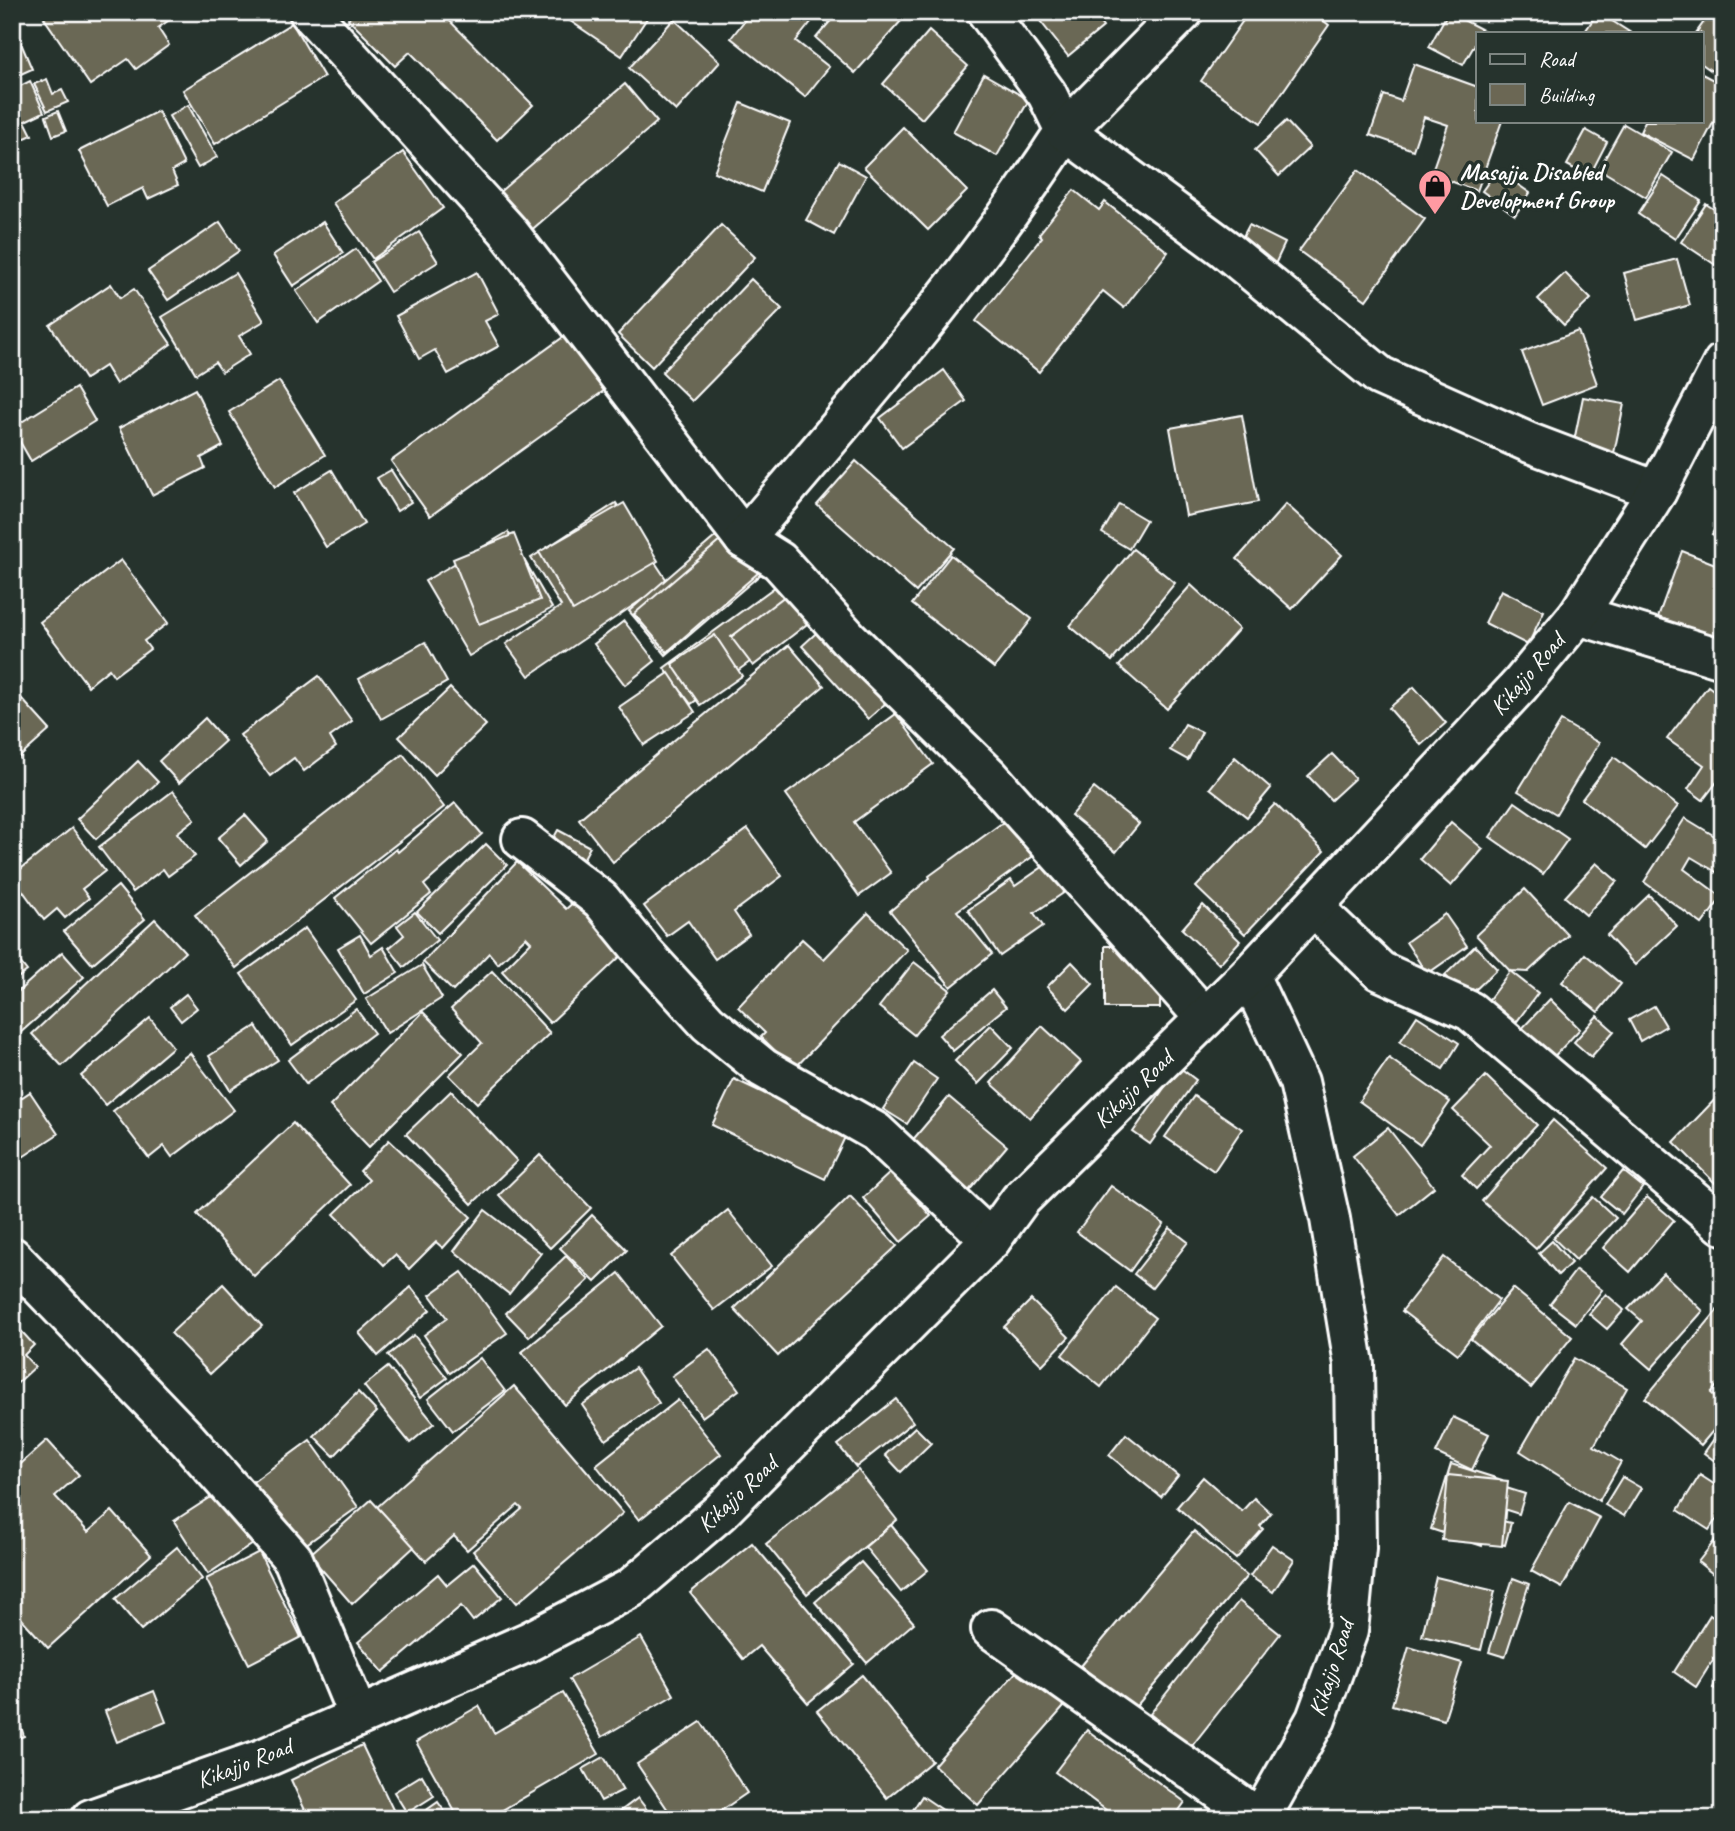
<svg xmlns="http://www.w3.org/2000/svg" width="1735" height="1831" font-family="Caveat,sans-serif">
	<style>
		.building { fill: #6b6754; stroke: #fff; stroke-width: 2 }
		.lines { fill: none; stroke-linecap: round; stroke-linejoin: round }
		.minor-casing { stroke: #fff; stroke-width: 44 }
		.minor { stroke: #26332d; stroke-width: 38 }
		.labels { text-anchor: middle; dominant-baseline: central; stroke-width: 7; stroke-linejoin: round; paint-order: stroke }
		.poi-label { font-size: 24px; font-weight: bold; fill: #fff; stroke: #26332d; text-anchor: start }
		.street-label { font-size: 24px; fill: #fff; stroke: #26332d }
	</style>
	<rect width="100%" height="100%" fill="#26332d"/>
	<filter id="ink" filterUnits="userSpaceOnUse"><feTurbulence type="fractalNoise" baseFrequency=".0143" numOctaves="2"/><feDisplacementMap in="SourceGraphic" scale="14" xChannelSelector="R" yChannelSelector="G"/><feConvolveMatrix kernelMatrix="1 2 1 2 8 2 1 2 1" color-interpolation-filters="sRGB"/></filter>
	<g filter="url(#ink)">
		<g class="building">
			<path d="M52,12H168L172,18L158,28L169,45L136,69L128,59L90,85L44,18Z"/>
			<path d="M356,12H441L533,105L497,140L410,52L395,66L348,19Z"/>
			<path d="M557,12H651L622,56Z"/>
			<path d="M751,12H819L796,41L829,67L805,97L731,38Z"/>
			<path d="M838,12H909L855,73L816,38Z"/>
			<path d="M1033,12H1091L1103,27L1068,56Z"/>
			<path d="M1249,12H1312L1329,25L1261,123L1201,81Z"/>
			<path d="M1448,12L1483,30L1478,33V39L1463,65L1429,47Z"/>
			<path d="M1598,12L1631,33H1584Z"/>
			<path d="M1711,12H1723V79L1702,64V33H1696Z"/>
			<path d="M674,19L720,62L676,111L629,68Z"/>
			<path d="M12,22L32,69L12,78Z"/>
			<path d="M292,23L324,77L215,144L183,90Z"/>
			<path d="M929,31L968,66L922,119L883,84Z"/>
			<path d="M1414,64L1478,87V121H1502L1477,191L1431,174L1448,125L1424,117L1413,150L1370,135L1384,95L1401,101Z"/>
			<path d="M984,74L1029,100L997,156L953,132Z"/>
			<path d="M1702,74L1723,85V104L1694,160L1640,132L1645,121H1702Z"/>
			<path d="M47,79L53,94L62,90L68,102L47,111L34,84Z"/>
			<path d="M30,81L44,112L25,121L32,135L12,144V90Z"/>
			<path d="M625,84L657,122L521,239L489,201Z"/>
			<path d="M741,103L790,123L762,192L714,172Z"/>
			<path d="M188,105L217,157L198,168L169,116Z"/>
			<path d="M58,111L66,131L53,136L46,116Z"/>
			<path d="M158,111L184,164L172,171L178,185L148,199L143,188L107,206L79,151Z"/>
			<path d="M1286,121L1310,147L1279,176L1255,150Z"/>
			<path d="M1624,124L1672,152L1646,197L1599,169Z"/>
			<path d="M903,127L967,191L928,230L864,167Z"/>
			<path d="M1586,130L1607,142L1589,177L1567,165Z"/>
			<path d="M403,152L443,208L373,259L333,203Z"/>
			<path d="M839,161L866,176L834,235L806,220Z"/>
			<path d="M1358,170L1425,219L1366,300L1299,251Z"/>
			<path d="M1497,170L1530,193L1515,215L1482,191Z"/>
			<path d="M1663,176L1701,201L1675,239L1638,214Z"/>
			<path d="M1074,190L1099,210L1105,202L1168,252L1124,308L1103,291L1039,372L976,321L1042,237L1039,234Z"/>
			<path d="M1706,204L1723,215V270L1681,242Z"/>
			<path d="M220,222L239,251L168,300L148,271Z"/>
			<path d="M323,222L343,253L293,286L273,255Z"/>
			<path d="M721,225L755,257L652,367L618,334Z"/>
			<path d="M1249,225L1285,243L1270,275L1232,257Z"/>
			<path d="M419,232L438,262L390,292L371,262Z"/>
			<path d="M356,249L378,281L318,323L296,291Z"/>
			<path d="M1677,259L1690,305L1637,320L1624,273Z"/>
			<path d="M477,272L499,314L485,321L499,346L448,374L435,350L419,359L396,316Z"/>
			<path d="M235,273L264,321L239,336L250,354L222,372L215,362L196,374L162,317Z"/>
			<path d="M1565,273L1591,299L1564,325L1538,299Z"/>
			<path d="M751,279L782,309L692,401L662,372Z"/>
			<path d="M111,284L120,298L134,289L171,344L116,384L105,366L85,379L50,325Z"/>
			<path d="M573,330L612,385L430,516L391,461Z"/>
			<path d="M1578,331L1597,384L1542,405L1522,352Z"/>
			<path d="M944,370L966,401L902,448L880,418Z"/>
			<path d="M279,381L325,455L275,487L229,412Z"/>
			<path d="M76,388L95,421L31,461L12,428Z"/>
			<path d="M195,389L223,446L201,458L205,468L152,495L119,428Z"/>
			<path d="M1583,397L1624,404L1613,458L1572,451Z"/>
			<path d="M1242,415L1258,502L1186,516L1170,428Z"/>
			<path d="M856,461L954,548L916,592L817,505Z"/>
			<path d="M332,470L364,524L326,547L294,493Z"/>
			<path d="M391,470L411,502L397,511L377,478Z"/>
			<path d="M616,503L668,582L529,676L506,644L561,606L531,558Z"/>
			<path d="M624,503L658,561L573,611L539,552Z"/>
			<path d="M1119,504L1146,520L1129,549L1102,533Z"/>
			<path d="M1286,504L1342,555L1292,609L1237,559Z"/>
			<path d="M1723,514V540L1712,534Z"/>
			<path d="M729,525L767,569L666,655L629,611Z"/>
			<path d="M508,532L552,608L469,656L425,581Z"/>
			<path d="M514,534L540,600L479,624L453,559Z"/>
			<path d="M727,535L758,573L667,652L634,614Z"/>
			<path d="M1133,549L1175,583L1112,661L1070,626Z"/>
			<path d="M1682,551L1723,567V624L1717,639L1658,617Z"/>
			<path d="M951,555L1032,619L994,668L912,604Z"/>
			<path d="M121,560L168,623L144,641L150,649L114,676L109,669L88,686L40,622Z"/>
			<path d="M783,581L810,619L691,704L664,668Z"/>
			<path d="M1191,585L1239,629L1167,709L1119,666Z"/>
			<path d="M1501,590L1544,611L1528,645L1485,623Z"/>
			<path d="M785,596L807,624L753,666L731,637Z"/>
			<path d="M839,612L906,685L868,719L802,646Z"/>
			<path d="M624,621L655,661L625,685L594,644Z"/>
			<path d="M715,635L742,676L700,705L672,664Z"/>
			<path d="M425,642L447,682L381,719L359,679Z"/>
			<path d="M789,645L824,686L613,862L579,819Z"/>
			<path d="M669,673L695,712L644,745L619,707Z"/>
			<path d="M319,676L352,721L330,737L336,747L304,771L294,758L270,776L240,735Z"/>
			<path d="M1708,686L1723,697V774L1703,800L1688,789L1704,765L1667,739Z"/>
			<path d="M1414,687L1446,723L1421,745L1389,708Z"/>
			<path d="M12,688L50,730L12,764Z"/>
			<path d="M450,688L486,725L435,775L399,737Z"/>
			<path d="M896,714L933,764L854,822L891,873L859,896L786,794Z"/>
			<path d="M205,718L225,741L179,783L159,761Z"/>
			<path d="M1561,721L1599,743L1556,814L1518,791Z"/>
			<path d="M1185,724L1202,732L1188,760L1170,750Z"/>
			<path d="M403,754L444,807L236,968L195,915Z"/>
			<path d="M1332,754L1355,778L1331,800L1308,776Z"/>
			<path d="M1235,757L1271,788L1247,817L1210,788Z"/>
			<path d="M1614,757L1678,806L1645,849L1582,799Z"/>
			<path d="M138,761L158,782L96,839L77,819Z"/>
			<path d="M1094,788L1139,824L1116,852L1071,815Z"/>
			<path d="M173,791L195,819L177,833L195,856L168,876L163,869L133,892L99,847Z"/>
			<path d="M1515,802L1568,839L1543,874L1490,837Z"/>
			<path d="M455,803L482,834L424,885L431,894L371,943L335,898L396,849L398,852Z"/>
			<path d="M1275,804L1324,851L1245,934L1196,887Z"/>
			<path d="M245,815L268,841L241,865L218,838Z"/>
			<path d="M1013,815L1039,852L957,911L992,954L951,987L890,911L930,878L929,876Z"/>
			<path d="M1685,818L1723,841V876L1691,857L1684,869L1722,897L1702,924L1644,882Z"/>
			<path d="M1451,822L1483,849L1451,886L1420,859Z"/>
			<path d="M72,828L105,871L82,889L89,898L65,918L57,909L44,920L12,876Z"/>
			<path d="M748,829L782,876L734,912L749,934L715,959L688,921L667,936L644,906Z"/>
			<path d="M558,830L590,847L579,867L547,850Z"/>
			<path d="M486,844L507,865L438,933L417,912Z"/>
			<path d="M517,862L566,909L575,901L624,953L550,1023L502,971L531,942L526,937L498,964L489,953L453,991L423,962Z"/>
			<path d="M1596,863L1617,881L1586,915L1565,897Z"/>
			<path d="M1047,864L1065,892L1034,913L1043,926L1000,956L968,910L1011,880L1015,886Z"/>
			<path d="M118,886L145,919L92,964L64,931Z"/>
			<path d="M1525,889L1568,935L1528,972L1510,971L1476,935Z"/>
			<path d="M1649,895L1677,926L1635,965L1607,935Z"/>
			<path d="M1203,905L1240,941L1219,964L1182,929Z"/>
			<path d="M415,912L437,940L404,967L389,948L404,935L397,926Z"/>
			<path d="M868,913L907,950L794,1069L761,1037L765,1033L738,1007L802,939L824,959Z"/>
			<path d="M1445,914L1467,946L1427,974L1406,942Z"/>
			<path d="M155,919L185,952L62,1066L32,1034Z"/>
			<path d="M305,928L356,1000L292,1045L241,974Z"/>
			<path d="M360,935L371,955L383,947L398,973L364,994L338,948Z"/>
			<rect x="1105" y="946" width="55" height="62"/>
			<path d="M1475,946L1497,969L1467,998L1445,975Z"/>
			<path d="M12,952L27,971L12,982Z"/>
			<path d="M62,952L84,977L20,1033L12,1024V997Z"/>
			<path d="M1585,954L1621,984L1598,1012L1562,982Z"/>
			<path d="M914,962L950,990L914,1035L879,1007Z"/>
			<path d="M1072,962L1093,984L1068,1009L1047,987Z"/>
			<path d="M422,965L442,998L387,1033L366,999Z"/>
			<path d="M492,971L550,1033L477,1103L449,1075L482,1043L451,1009Z"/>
			<path d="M1510,971L1538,993L1512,1028L1484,1006Z"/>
			<path d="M992,990L1006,1007L953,1051L939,1035Z"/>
			<path d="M186,994L197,1008L181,1021L170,1007Z"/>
			<path d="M1550,999L1580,1029L1546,1065L1515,1036Z"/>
			<path d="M1654,1006L1666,1026L1640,1041L1629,1020Z"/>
			<path d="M356,1009L374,1033L306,1084L288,1060Z"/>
			<path d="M423,1012L463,1053L369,1147L330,1106Z"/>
			<path d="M1417,1016L1459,1043L1443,1069L1400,1042Z"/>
			<path d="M1597,1016L1614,1031L1591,1057L1574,1042Z"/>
			<path d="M150,1018L173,1047L105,1105L81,1076Z"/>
			<path d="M991,1025L1013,1048L978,1084L955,1061Z"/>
			<path d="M256,1026L278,1060L230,1090L209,1056Z"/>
			<path d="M1042,1026L1081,1062L1030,1118L991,1083Z"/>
			<path d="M190,1053L234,1110L172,1157L164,1146L149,1158L113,1111Z"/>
			<path d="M1389,1058L1450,1102L1420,1145L1359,1101Z"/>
			<path d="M914,1063L937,1079L907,1124L883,1109Z"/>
			<path d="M1179,1067L1196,1080L1150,1144L1133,1132Z"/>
			<path d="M1486,1076L1537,1125L1476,1189L1462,1175L1490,1145L1453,1110Z"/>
			<path d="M734,1079L847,1133L825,1179L712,1125Z"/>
			<path d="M451,1091L517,1161L472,1204L406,1134Z"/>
			<path d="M1723,1091V1179L1717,1185L1674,1142Z"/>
			<path d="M30,1092L58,1134L12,1164V1104Z"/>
			<path d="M1194,1096L1242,1129L1214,1171L1165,1137Z"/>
			<path d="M949,1097L1007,1146L962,1199L905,1149Z"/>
			<path d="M1553,1120L1607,1168L1536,1249L1482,1201Z"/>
			<path d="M293,1123L350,1185L254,1276L197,1214Z"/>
			<path d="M1388,1128L1434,1187L1399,1215L1353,1156Z"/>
			<path d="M389,1140L471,1217L443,1248L436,1242L409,1269L395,1255L384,1265L334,1214L369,1180L360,1171Z"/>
			<path d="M540,1155L591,1208L550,1248L499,1195Z"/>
			<path d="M892,1171L931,1216L901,1242L863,1198Z"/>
			<path d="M1623,1171L1643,1187L1622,1214L1601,1197Z"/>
			<path d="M1111,1186L1164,1224L1130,1271L1077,1232Z"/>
			<path d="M850,1196L897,1246L778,1356L734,1309Z"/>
			<path d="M1593,1197L1616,1218L1576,1260L1553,1238Z"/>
			<path d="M1647,1197L1674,1220L1630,1272L1603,1248Z"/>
			<path d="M485,1210L541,1253L509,1294L454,1251Z"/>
			<path d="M728,1210L772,1266L714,1310L671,1256Z"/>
			<path d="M592,1215L627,1250L595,1282L560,1248Z"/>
			<path d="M1170,1228L1188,1242L1152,1288L1134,1274Z"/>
			<path d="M1552,1241L1571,1263L1558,1275L1539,1253Z"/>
			<path d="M566,1256L589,1280L529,1337L506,1313Z"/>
			<path d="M1444,1257L1499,1300L1458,1354L1402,1311Z"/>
			<path d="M1576,1270L1602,1290L1576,1324L1550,1304Z"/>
			<path d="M462,1272L507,1333L450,1373L424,1335L447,1318L430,1295Z"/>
			<path d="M619,1273L661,1326L565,1405L522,1352Z"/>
			<path d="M1663,1273L1703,1311L1651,1369L1622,1344L1642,1321L1628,1309Z"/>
			<path d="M223,1284L262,1326L210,1374L171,1333Z"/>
			<path d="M411,1287L430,1310L378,1356L359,1333Z"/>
			<path d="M1116,1287L1155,1318L1101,1387L1062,1355Z"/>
			<path d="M1513,1288L1572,1337L1531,1388L1471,1339Z"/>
			<path d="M1606,1294L1624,1310L1607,1329L1589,1314Z"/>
			<path d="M1031,1300L1069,1337L1042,1365L1004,1327Z"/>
			<path d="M1719,1308L1723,1311V1379L1711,1393L1723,1403V1419L1701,1445L1645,1398Z"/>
			<path d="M12,1321L34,1345L24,1355L35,1367L12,1388Z"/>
			<path d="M414,1335L447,1378L420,1398L388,1355Z"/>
			<path d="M709,1349L739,1390L702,1417L672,1376Z"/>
			<path d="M480,1358L505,1391L453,1431L428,1399Z"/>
			<path d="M1574,1358L1627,1388L1594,1446L1621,1462L1599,1501L1520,1451Z"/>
			<path d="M388,1367L434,1423L410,1443L364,1386Z"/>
			<path d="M635,1368L659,1403L606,1440L582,1405Z"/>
			<path d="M514,1386L623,1513L517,1603L473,1551L522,1509L518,1505L467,1550L454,1536L426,1561L377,1507Z"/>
			<path d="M358,1392L377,1412L334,1456L314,1436Z"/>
			<path d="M896,1399L913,1422L856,1467L838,1445Z"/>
			<path d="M678,1400L721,1454L639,1520L596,1465Z"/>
			<path d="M1453,1417L1489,1434L1472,1470L1436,1453Z"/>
			<path d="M1723,1426V1467L1704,1453Z"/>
			<path d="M915,1427L931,1443L901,1472L885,1455Z"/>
			<path d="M1126,1434L1178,1476L1161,1497L1109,1455Z"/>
			<path d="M47,1440L79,1475L55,1496L88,1532L112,1511L151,1555L48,1648L12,1608V1472Z"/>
			<path d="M310,1440L358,1507L298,1550L250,1484Z"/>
			<path d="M1451,1464L1502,1480L1500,1486L1525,1494L1519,1514L1494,1506L1490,1518L1511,1523L1505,1545L1483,1541L1482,1546L1431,1529Z"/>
			<path d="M858,1470L897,1520L807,1594L766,1544Z"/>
			<path d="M1448,1475L1508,1481L1502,1546L1442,1540Z"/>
			<path d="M1700,1475L1723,1490V1509L1709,1530L1678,1510Z"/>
			<path d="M1203,1477L1242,1511L1254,1498L1271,1513L1260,1526L1263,1529L1236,1559L1177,1507Z"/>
			<path d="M1622,1477L1641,1488L1624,1516L1605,1505Z"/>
			<path d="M219,1492L253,1544L208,1574L174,1521Z"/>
			<path d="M371,1500L414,1547L352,1604L309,1555Z"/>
			<path d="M1569,1502L1600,1518L1562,1588L1531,1571Z"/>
			<path d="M891,1525L928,1570L901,1592L865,1547Z"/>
			<path d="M1723,1530V1582L1698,1562Z"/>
			<path d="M1194,1531L1247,1576L1133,1710L1081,1666Z"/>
			<path d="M752,1543L854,1664L808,1703L759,1646L743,1659L690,1593Z"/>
			<path d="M1272,1545L1294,1560L1273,1592L1250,1576Z"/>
			<path d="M177,1547L202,1579L141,1630L115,1599Z"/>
			<path d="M259,1552L301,1637L249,1664L206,1579Z"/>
			<path d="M861,1562L914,1623L867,1663L815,1602Z"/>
			<path d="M474,1563L502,1597L473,1621L461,1606L383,1672L358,1642L438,1574L447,1585Z"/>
			<path d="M1436,1577L1495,1591L1481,1650L1422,1636Z"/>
			<path d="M1513,1578L1529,1584L1505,1657L1489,1652Z"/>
			<path d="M1239,1601L1280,1634L1191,1747L1150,1714Z"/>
			<path d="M1710,1615L1723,1624V1644L1696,1687L1674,1672Z"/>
			<path d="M641,1637L674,1695L602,1737L569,1679Z"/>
			<path d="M1409,1647L1462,1663L1444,1720L1392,1705Z"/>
			<path d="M1026,1661L1070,1700L978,1805L934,1765Z"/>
			<path d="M1723,1666V1693L1713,1688Z"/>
			<path d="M862,1675L932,1761L887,1798L817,1711Z"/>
			<path d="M154,1691L166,1722L117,1742L105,1711Z"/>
			<path d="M563,1693L599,1754L487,1819H459L416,1742L479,1706L494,1733Z"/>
			<path d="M12,1699L24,1736L12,1740Z"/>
			<path d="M701,1722L747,1793L709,1819H674L637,1764Z"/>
			<path d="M1087,1730L1185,1802L1173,1819H1118L1055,1772Z"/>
			<path d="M362,1745L397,1818L309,1819L291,1780Z"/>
			<path d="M604,1757L623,1790L601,1801L583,1769Z"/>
			<path d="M422,1775L434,1796L407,1813L394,1792Z"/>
			<path d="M922,1796L956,1819H907Z"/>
			<path d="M638,1798L654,1819H610Z"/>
			<path d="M438,1802L450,1819H420L418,1816Z"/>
		</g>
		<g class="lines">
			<g class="minor-casing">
				<g id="minor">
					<path d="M309,12L507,230L744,539"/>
					<path d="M987,12L1047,94L1065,131C971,277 856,407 744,539L779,561L848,638L989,776L1205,1018"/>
					<path d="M1183,12L1065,131L1224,248L1380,376L1530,443L1657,491"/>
					<path d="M1578,615L1723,659"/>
					<path d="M522,839L601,900L644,953L708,1023L763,1068L876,1132L991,1240"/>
					<path d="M1314,908L1380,971L1470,1011L1723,1225"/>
					<path d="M12,1257L188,1440L293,1559L358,1716"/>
					<path d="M991,1629L1260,1819L1316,1719L1348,1631L1356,1548L1355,1445L1354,1364L1330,1219L1299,1082L1249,975"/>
					<path d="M91,1819L262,1759L528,1642L631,1588L720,1512L991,1240L1020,1200L1249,975L1520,685L1578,615L1657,491L1723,363"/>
				</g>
			</g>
			<use href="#minor" class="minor"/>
		</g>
	</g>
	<defs>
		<g id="shop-pin" transform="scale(1.75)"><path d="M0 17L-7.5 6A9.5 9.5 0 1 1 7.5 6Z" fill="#ff9aa2" stroke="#26332d"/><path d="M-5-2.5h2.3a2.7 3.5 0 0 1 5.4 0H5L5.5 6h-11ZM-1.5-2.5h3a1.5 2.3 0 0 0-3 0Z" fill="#111"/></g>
	</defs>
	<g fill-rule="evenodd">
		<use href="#shop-pin" x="1435" y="186"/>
	</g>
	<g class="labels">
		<g class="poi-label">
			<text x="1460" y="172">Masajja Disabled<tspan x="1460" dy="28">Development Group</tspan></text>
		</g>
		<g class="street-label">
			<text transform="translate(1527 674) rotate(-49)">Kikajjo Road</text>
			<text transform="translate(1133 1089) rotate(-44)">Kikajjo Road</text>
			<text transform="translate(737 1494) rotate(-43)">Kikajjo Road</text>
			<text transform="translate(1331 1668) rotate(-72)">Kikajjo Road</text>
			<text transform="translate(244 1763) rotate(-21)">Kikajjo Road</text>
		</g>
	</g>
	<rect width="1735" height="1831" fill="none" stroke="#26332d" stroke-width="42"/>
	<rect x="21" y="21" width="1693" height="1789" fill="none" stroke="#fff" stroke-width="2.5" filter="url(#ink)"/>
	<rect x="1476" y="32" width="228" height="91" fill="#26332d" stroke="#7d8581" stroke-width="2"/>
	<rect x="1490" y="54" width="35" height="10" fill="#26332d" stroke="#7d8581" stroke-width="2"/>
	<text x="1539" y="66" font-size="21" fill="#ffffff">Road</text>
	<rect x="1490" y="84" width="35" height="21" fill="#6b6754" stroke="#7d8581" stroke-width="2"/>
	<text x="1539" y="102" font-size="21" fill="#ffffff">Building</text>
</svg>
